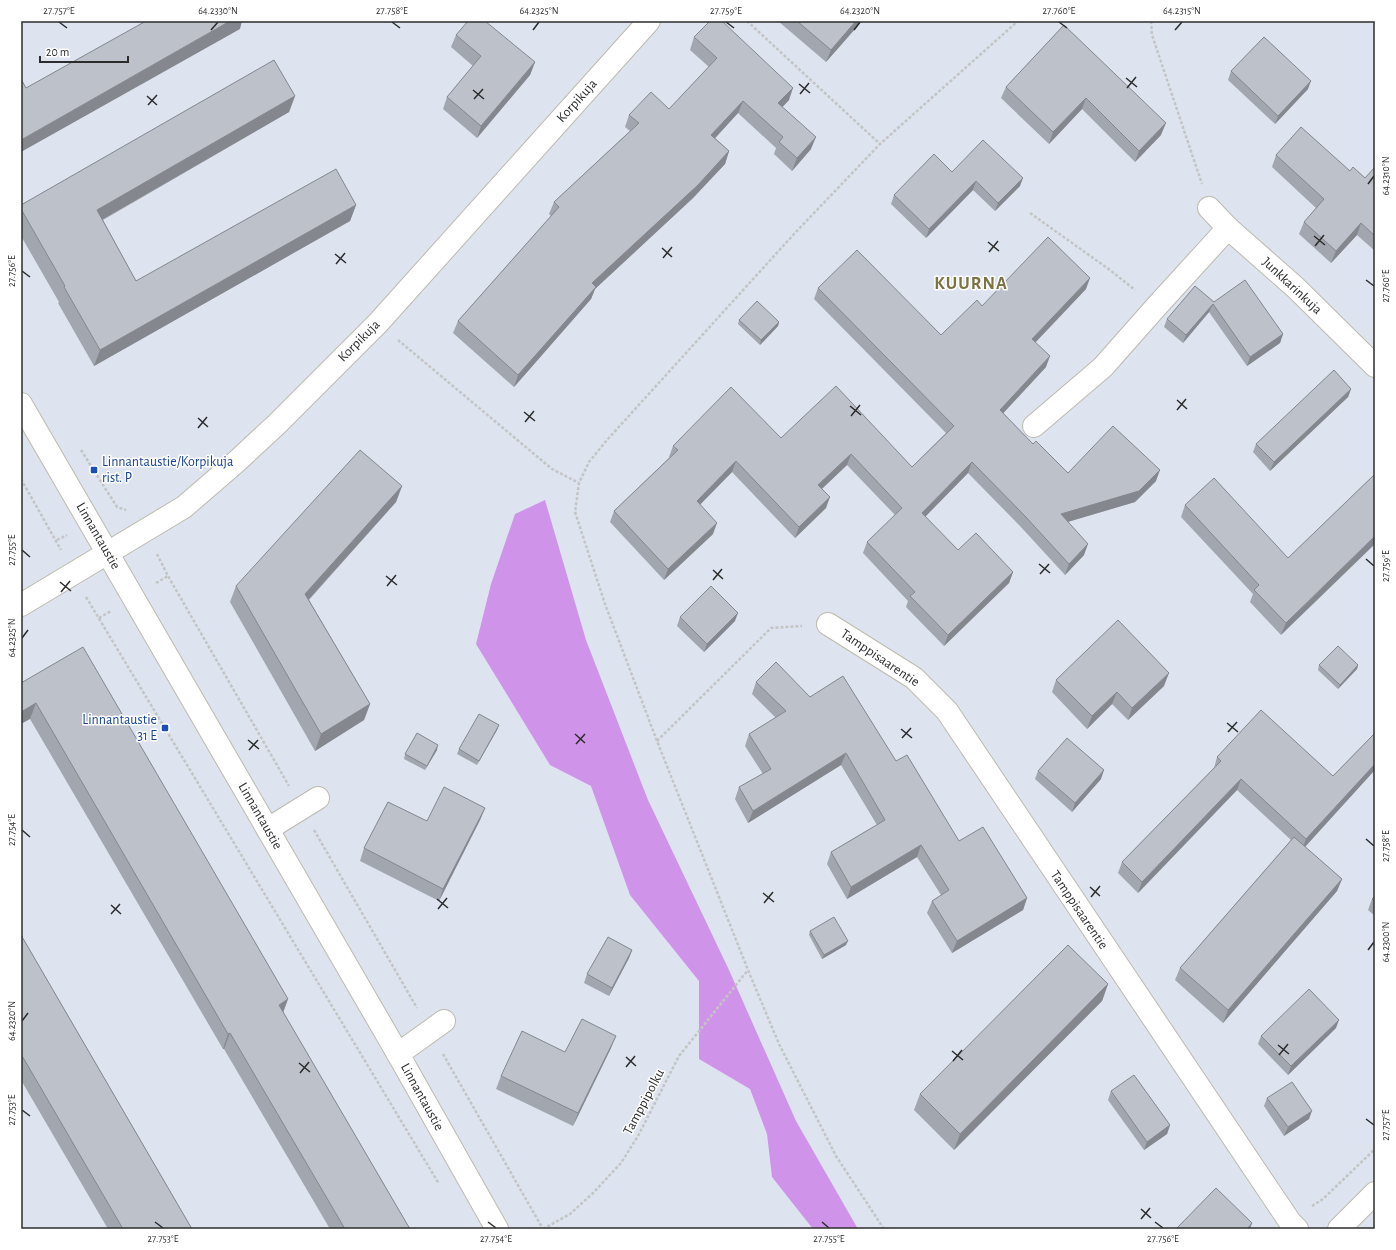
<svg xmlns="http://www.w3.org/2000/svg" width="1396" height="1250" font-family="'Alegreya Sans',sans-serif">
	<style>
		.green { fill: #cf94ea }
		.lines { fill: none; stroke-linecap: round; stroke-linejoin: round }
		.minor-casing { stroke: #bdbaad; stroke-width: 24 }
		.path { stroke: #c4c4c4; stroke-width: 2.5; stroke-dasharray: 3 2; stroke-linecap: butt }
		.minor { stroke: #fff; stroke-width: 22 }
		.wall { fill: #a2a6ae }
		.shaded-wall { fill: #84878d }
		.building { fill: #bcc1ca; stroke: #84878d }
		.ticks { fill: none; stroke: #2c2c2c; stroke-width: 1.5 }
		.transit-dot { fill: #1a4fb4; stroke: #fff; stroke-width: 1.5 }
		.labels { text-anchor: middle; dominant-baseline: central; stroke-width: 3; stroke-linejoin: round; paint-order: stroke }
		.street-label { font-size: 14px; fill: #2c2c2c; stroke: #fff }
		.transit-label { font-size: 14px; fill: #164399; stroke: #fff; text-anchor: start }
		.district-label { font-size: 18px; font-weight: bold; letter-spacing: 1px; fill: #7b7344; stroke: #fff }
		.neatline { fill: none; stroke: #2c2c2c; stroke-width: 1.5 }
		.ticks-label { font-size: 10px; text-anchor: middle; fill: #2c2c2c }
	</style>
	<rect width="100%" height="100%" fill="#dde4ef"/>
	<path class="green" d="M545,500L586,640L648,800L729,970L796,1121L858,1229H813L772,1177L767,1134L750,1089L699,1059V981L630,895L591,786L550,765L476,644L491,584L515,514Z"/>
	<g class="lines">
		<g class="minor-casing">
			<g id="minor">
				<path d="M1209,208L1228,228L1296,288L1375,366"/>
				<path d="M21,404L398,1054L497,1229"/>
				<path d="M1034,426L1103,367L1156,307L1228,228"/>
				<path d="M21,605L184,507L235,463L277,424L378,323L649,21"/>
				<path d="M828,624L914,678L947,711L1290,1222L1297,1229"/>
				<path d="M268,829L318,798"/>
				<path d="M398,1054L444,1021"/>
				<path d="M1339,1229L1375,1193"/>
			</g>
		</g>
		<g class="path">
			<path d="M747,21L880,144"/>
			<path d="M1151,21L1152,35L1202,184"/>
			<path d="M1030,213L1110,270L1135,290"/>
			<path d="M398,340L552,469L579,483"/>
			<path d="M81,450L117,507L126,510"/>
			<path d="M21,479L61,550"/>
			<path d="M57,540L67,535"/>
			<path d="M157,554L168,576L289,786"/>
			<path d="M156,583L168,576"/>
			<path d="M86,597L439,1184"/>
			<path d="M99,618L111,611"/>
			<path d="M657,741L771,628L802,626"/>
			<path d="M314,830L417,1008"/>
			<path d="M443,1054L543,1229"/>
			<path d="M1312,1206L1323,1199L1375,1149"/>
			<path d="M543,1229L570,1214L593,1193L621,1163L638,1136L679,1056L748,970"/>
			<path d="M884,1229L836,1156L779,1044L748,970L657,741L605,604L575,512L579,483L589,462L607,440L794,234L880,144L1018,21"/>
		</g>
		<use href="#minor" class="minor"/>
	</g>
	<g class="wall">
		<path d="M778,21H862L826,62Z"/>
		<path d="M1064,25L1161,135L1135,162L1082,109L1049,144L1001,98L1006,87Z"/>
		<path d="M456,35L535,62L530,75L477,138L443,109L447,97L473,66L451,47Z"/>
		<path d="M694,37L789,100L782,107L811,149L792,171L774,154L776,148L738,113L715,138L729,151L725,164L693,198L595,289L591,299L514,387L453,333L458,321L551,216L549,214L554,202L630,131L625,127L629,115L669,109L709,67L690,50Z"/>
		<path d="M1231,71L1308,89L1275,124L1228,80Z"/>
		<path d="M295,96L289,112L103,220L136,281L356,205L350,221L94,366L58,303L59,302L21,236V205Z"/>
		<path d="M1276,155L1350,171L1365,178L1375,167V251L1357,235L1331,263L1299,234L1304,222L1316,208L1272,167Z"/>
		<path d="M952,172L1020,186L995,211L973,190L926,238L891,204L894,195Z"/>
		<path d="M818,288L941,335L982,306L1086,289L1035,343L1046,367L1003,413L1033,444L1068,473L1156,481L1135,502L1068,522L1084,555L1065,575L1020,526L968,473L925,517L958,550L1013,572L1009,583L944,646L906,607L908,601L863,553L867,542L895,515L847,465L822,489L826,508L795,538L732,472L700,504L713,534L664,580L610,522L614,511L670,457H669L673,446L781,438L912,467L946,433L814,299Z"/>
		<path d="M1214,302L1283,334L1280,343L1247,366L1209,312L1183,343L1164,327L1167,319Z"/>
		<path d="M739,320L779,322L778,326L760,345L738,324Z"/>
		<path d="M1351,389L1348,397L1270,471L1253,452L1256,444Z"/>
		<path d="M1375,474L1281,635L1250,602L1253,594L1181,517L1185,505L1288,558Z"/>
		<path d="M402,486L396,502L309,600L370,704L364,720L315,751L230,602L236,586Z"/>
		<path d="M680,617L735,621L704,652L677,626Z"/>
		<path d="M1319,665H1358L1357,669L1338,689L1318,670Z"/>
		<path d="M1056,680L1164,686L1128,720L1112,704L1087,729L1052,692Z"/>
		<path d="M756,682L810,697L896,761L959,841L1027,898L1023,910L952,953L927,913L932,901L941,895L917,857L847,899L827,864L831,852L877,825L841,765L748,823L735,799L739,787L763,774L745,746L749,734L776,718L752,694Z"/>
		<path d="M21,683L288,999L283,1013L410,1229H330L224,1049H223L30,719Z"/>
		<path d="M499,725L497,730L477,765L457,754L459,749Z"/>
		<path d="M1375,733V774L1373,772L1305,847L1342,879L1337,891L1223,1023L1175,980L1180,968L1291,840L1237,790L1138,893L1118,873L1122,862L1214,768L1217,757L1333,776Z"/>
		<path d="M437,750L425,770L404,759L405,754Z"/>
		<path d="M1038,771L1101,779L1072,812L1035,779Z"/>
		<path d="M485,808L480,820L439,901L360,861L364,848L427,821Z"/>
		<path d="M1375,896V916L1368,910L1372,899Z"/>
		<path d="M810,931L846,945L822,959L809,935Z"/>
		<path d="M21,935L192,1229H108L21,1080Z"/>
		<path d="M632,950L629,958L609,996L584,983L587,974Z"/>
		<path d="M1108,984L1102,1001L954,1150L914,1110L920,1094Z"/>
		<path d="M1336,1028L1288,1075L1258,1044L1261,1036Z"/>
		<path d="M611,1048L573,1126L496,1089L501,1076L565,1052Z"/>
		<path d="M1111,1091L1170,1125L1167,1134L1144,1150L1108,1100Z"/>
		<path d="M1267,1098L1309,1119L1284,1136L1264,1106Z"/>
	</g>
	<g class="shaded-wall">
		<path d="M230,21H242L240,29L21,152V140Z"/>
		<path d="M856,21H862L826,62L831,50Z"/>
		<path d="M535,62L530,75L477,138L481,126Z"/>
		<path d="M1311,81L1308,89L1275,124L1278,116Z"/>
		<path d="M793,88L789,100L774,116L778,103Z"/>
		<path d="M295,96L289,112L91,226L97,210Z"/>
		<path d="M1086,98L1082,109L1049,144L1053,132Z"/>
		<path d="M743,101L738,113L707,147L711,135Z"/>
		<path d="M1166,123L1161,135L1135,162L1139,151Z"/>
		<path d="M816,137L811,149L792,171L797,158Z"/>
		<path d="M729,151L725,164L693,198L595,289L591,299L514,387L518,375L592,283Z"/>
		<path d="M1023,178L1020,186L995,211L998,203Z"/>
		<path d="M976,181L973,190L926,238L929,229Z"/>
		<path d="M356,205L350,221L94,366L100,350Z"/>
		<path d="M1361,223L1357,235L1331,263L1336,251Z"/>
		<path d="M1090,278L1086,289L1028,350L1032,339Z"/>
		<path d="M1213,304L1209,312L1183,343L1186,335Z"/>
		<path d="M779,322L778,326L760,345L761,340Z"/>
		<path d="M1283,334L1280,343L1247,366L1250,357Z"/>
		<path d="M1050,356L1046,367L996,421L1000,410Z"/>
		<path d="M1351,389L1348,397L1270,471L1274,462Z"/>
		<path d="M851,454L847,465L814,496L818,485Z"/>
		<path d="M736,461L732,472L693,512L697,501Z"/>
		<path d="M972,462L968,473L918,524L922,513Z"/>
		<path d="M1160,470L1156,481L1135,502L1057,525L1061,514Z"/>
		<path d="M402,486L396,502L299,610L305,594Z"/>
		<path d="M830,497L826,508L795,538L799,527Z"/>
		<path d="M717,523L713,534L664,580L668,569Z"/>
		<path d="M1375,536V544L1281,635L1286,623Z"/>
		<path d="M1088,544L1084,555L1065,575L1069,564Z"/>
		<path d="M1013,572L1009,583L944,646L948,635Z"/>
		<path d="M738,613L735,621L704,652L707,644Z"/>
		<path d="M1358,665L1357,669L1338,689L1340,685Z"/>
		<path d="M1169,673L1164,686L1128,720L1132,708Z"/>
		<path d="M1117,692L1112,704L1087,729L1092,716Z"/>
		<path d="M36,703L30,719L21,724V712Z"/>
		<path d="M370,704L364,720L315,751L321,734Z"/>
		<path d="M499,725L497,730L477,765L479,761Z"/>
		<path d="M438,745L437,750L425,770L427,766Z"/>
		<path d="M846,753L841,765L748,823L753,811Z"/>
		<path d="M1375,764V768L1373,772L1302,850L1306,839Z"/>
		<path d="M1104,770L1101,779L1072,812L1075,803Z"/>
		<path d="M1241,779L1237,790L1138,893L1142,882Z"/>
		<path d="M485,808L480,820L439,901L443,889Z"/>
		<path d="M921,845L917,857L847,899L851,887Z"/>
		<path d="M1342,879L1337,891L1223,1023L1228,1010Z"/>
		<path d="M1027,898L1023,910L952,953L957,941Z"/>
		<path d="M848,941L846,945L822,959L824,955Z"/>
		<path d="M632,950L629,958L609,996L612,988Z"/>
		<path d="M1108,984L1102,1001L954,1150L960,1134Z"/>
		<path d="M288,999L282,1015L279,1005Z"/>
		<path d="M1339,1020L1336,1028L1288,1075L1291,1066Z"/>
		<path d="M230,1033L224,1049H223L228,1034Z"/>
		<path d="M616,1036L611,1048L573,1126L578,1113Z"/>
		<path d="M1312,1111L1309,1119L1284,1136L1288,1127Z"/>
		<path d="M1170,1125L1167,1134L1144,1150L1147,1142Z"/>
		<path d="M1252,1223L1250,1229H1247Z"/>
	</g>
	<g class="building">
		<path d="M146,21H230L21,140V79L26,88Z"/>
		<path d="M468,21H485L535,62L481,126L447,97L481,56L456,35Z"/>
		<path d="M710,21H722L793,88L778,103L816,137L797,158L779,142L783,137L743,101L711,135L729,151L698,185L592,283L596,287L518,375L458,321L559,207L554,202L639,123L629,115L651,92L669,109L717,58L694,37Z"/>
		<path d="M797,21H856L831,50Z"/>
		<path d="M1064,25L1166,123L1139,151L1086,98L1053,132L1006,87Z"/>
		<path d="M1264,37L1311,81L1278,116L1231,71Z"/>
		<path d="M274,60L295,96L97,210L136,281L336,169L356,205L100,350L64,287L65,286L21,209V205Z"/>
		<path d="M1301,127L1350,171L1353,167L1365,178L1375,167V236L1361,223L1336,251L1304,222L1324,199L1276,155Z"/>
		<path d="M983,140L1023,178L998,203L976,181L929,229L894,195L934,154L952,172Z"/>
		<path d="M1048,237L1090,278L1032,339L1050,356L1000,410L1033,444L1036,441L1068,473L1113,426L1160,470L1139,491L1061,514L1088,544L1069,564L1024,515L972,462L922,513L958,550L976,533L1013,572L948,635L910,596L915,592L867,542L902,508L851,454L818,485L830,497L799,527L736,461L697,501L717,523L668,569L614,511L678,450L673,446L731,387L781,438L836,386L912,467L954,426L818,288L857,250L941,335L977,300L982,306Z"/>
		<path d="M1245,280L1283,334L1250,357L1213,304L1186,335L1167,319L1195,286L1214,302Z"/>
		<path d="M757,301L779,322L761,340L739,320Z"/>
		<path d="M1334,370L1351,389L1274,462L1256,444Z"/>
		<path d="M360,450L402,486L305,594L370,704L321,734L236,586Z"/>
		<path d="M1375,474V536L1286,623L1254,590L1259,585L1185,505L1214,478L1288,558Z"/>
		<path d="M711,586L738,613L707,644L680,617Z"/>
		<path d="M1118,620L1169,673L1132,708L1117,692L1092,716L1056,680Z"/>
		<path d="M1338,646L1358,665L1340,685L1319,665Z"/>
		<path d="M83,647L288,999L279,1005L410,1229H345L230,1033L228,1034L36,703L21,712V683Z"/>
		<path d="M776,662L810,697L843,676L896,761L907,755L959,841L983,827L1027,898L957,941L932,901L949,890L921,845L851,887L831,852L885,820L846,753L753,811L739,787L771,769L749,734L786,711L756,682Z"/>
		<path d="M1261,710L1333,776L1375,733V764L1306,839L1241,779L1142,882L1122,862L1221,761L1217,757Z"/>
		<path d="M479,714L499,725L479,761L459,749Z"/>
		<path d="M417,733L438,745L427,766L405,754Z"/>
		<path d="M1067,738L1104,770L1075,803L1038,771Z"/>
		<path d="M444,787L485,808L443,889L364,848L388,802L427,821Z"/>
		<path d="M1294,837L1342,879L1228,1010L1180,968Z"/>
		<path d="M1375,896V901L1372,899Z"/>
		<path d="M834,917L848,941L824,955L810,931Z"/>
		<path d="M21,935L192,1229H123L21,1054Z"/>
		<path d="M608,937L632,950L612,988L587,974Z"/>
		<path d="M1068,945L1108,984L960,1134L920,1094Z"/>
		<path d="M1309,989L1339,1020L1291,1066L1261,1036Z"/>
		<path d="M582,1019L616,1036L578,1113L501,1076L522,1031L565,1052Z"/>
		<path d="M1134,1075L1170,1125L1147,1142L1111,1091Z"/>
		<path d="M1292,1082L1312,1111L1288,1127L1267,1098Z"/>
		<path d="M1216,1188L1252,1223L1247,1229H1176Z"/>
	</g>
	<path class="ticks" d="M59,22L67,28M392,22L400,28M726,22L734,28M1059,22L1067,28M211,30L218,22M533,30L539,22M854,30L860,22M1175,30L1182,22M1126,78L1137,87M799,84L810,93M1127,88L1136,77M473,90L484,99M800,94L809,83M147,96L157,105M474,99L483,89M148,105L157,95M1368,184L1374,176M1314,236L1325,245M988,242L999,251M1315,246L1324,235M662,248L672,257M989,252L998,241M335,254L346,263M663,258L672,247M336,264L345,253M22,271L30,277M1366,280L1374,286M1177,400L1187,409M850,406L861,415M1177,410L1186,399M524,412L535,421M851,416L860,405M198,418L208,427M525,422L534,411M198,428L207,417M22,550L30,557M1366,559L1374,566M1039,564L1050,573M713,570L723,579M1040,574L1049,564M386,576L397,585M713,580L722,569M60,582L71,591M387,586L396,575M61,592L70,581M22,638L28,630M1227,723L1238,732M901,729L912,738M1228,732L1237,722M575,734L585,743M902,738L911,728M248,740L259,749M576,744L585,734M249,750L258,740M22,830L30,837M1366,839L1374,846M1090,887L1100,896M763,893L774,902M1091,897L1100,886M437,899L448,908M764,903L773,892M111,905L121,914M438,909L447,898M111,914L120,904M1368,950L1374,942M22,1021L28,1013M1278,1045L1289,1054M952,1051L963,1060M1279,1055L1288,1044M626,1057L636,1066M953,1061L962,1050M299,1063L310,1072M626,1067L635,1056M300,1073L309,1062M22,1110L30,1116M1366,1119L1374,1125M1141,1209L1151,1218M1141,1219L1150,1208M155,1222L163,1228M488,1222L496,1228M822,1222L829,1228M1155,1222L1163,1228"/>
	<g class="transit-dot">
		<rect x="90" y="466" width="8" height="8" rx="2"/>
		<rect x="161" y="724" width="8" height="8" rx="2"/>
	</g>
	<g class="labels">
		<g class="street-label">
			<text transform="translate(577 101) rotate(-48)">Korpikuja</text>
			<text transform="translate(1292 286) rotate(43)">Junkkarinkuja</text>
			<text transform="translate(359 341) rotate(-45)">Korpikuja</text>
			<text transform="translate(98 536) rotate(60)">Linnantaustie</text>
			<text transform="translate(880 658) rotate(34)">Tamppisaarentie</text>
			<text transform="translate(260 816) rotate(60)">Linnantaustie</text>
			<text transform="translate(1079 910) rotate(56)">Tamppisaarentie</text>
			<text transform="translate(422 1097) rotate(61)">Linnantaustie</text>
			<text transform="translate(644 1102) rotate(-62)">Tamppipolku</text>
		</g>
		<g class="transit-label">
			<text x="102" y="462">Linnantaustie/Korpikuja<tspan x="102" dy="16">rist. P</tspan></text>
			<text x="157" y="720" text-anchor="end">Linnantaustie<tspan x="157" dy="16">31 E</tspan></text>
		</g>
		<g class="district-label">
			<text x="971" y="284">KUURNA</text>
		</g>
	</g>
	<rect width="1396" height="1250" fill="none" stroke="#ffffff" stroke-width="44"/>
	<path d="M40 56v6h88v-6" fill="none" stroke="#2c2c2c" stroke-width="2"/>
	<text x="46" y="56" font-size="12" fill="#2c2c2c" stroke="#ffffff" stroke-width="3" paint-order="stroke">20 m</text>
	<rect x="22" y="22" width="1352" height="1206" class="neatline"/>
	<g class="ticks-label">
		<text x="59" y="14">27.757°E</text>
		<text x="218" y="14">64.2330°N</text>
		<text x="392" y="14">27.758°E</text>
		<text x="539" y="14">64.2325°N</text>
		<text x="726" y="14">27.759°E</text>
		<text x="860" y="14">64.2320°N</text>
		<text x="1059" y="14">27.760°E</text>
		<text x="1182" y="14">64.2315°N</text>
		<text transform="translate(1385 176) rotate(-90)" y="4">64.2310°N</text>
		<text transform="translate(11 271) rotate(-90)" y="4">27.756°E</text>
		<text transform="translate(1385 286) rotate(-90)" y="4">27.760°E</text>
		<text transform="translate(11 550) rotate(-90)" y="4">27.755°E</text>
		<text transform="translate(1385 566) rotate(-90)" y="4">27.759°E</text>
		<text transform="translate(11 638) rotate(-90)" y="4">64.2325°N</text>
		<text transform="translate(11 830) rotate(-90)" y="4">27.754°E</text>
		<text transform="translate(1385 846) rotate(-90)" y="4">27.758°E</text>
		<text transform="translate(1385 942) rotate(-90)" y="4">64.2300°N</text>
		<text transform="translate(11 1021) rotate(-90)" y="4">64.2320°N</text>
		<text transform="translate(11 1110) rotate(-90)" y="4">27.753°E</text>
		<text transform="translate(1385 1125) rotate(-90)" y="4">27.757°E</text>
		<text x="163" y="1242">27.753°E</text>
		<text x="496" y="1242">27.754°E</text>
		<text x="829" y="1242">27.755°E</text>
		<text x="1163" y="1242">27.756°E</text>
	</g>
</svg>
